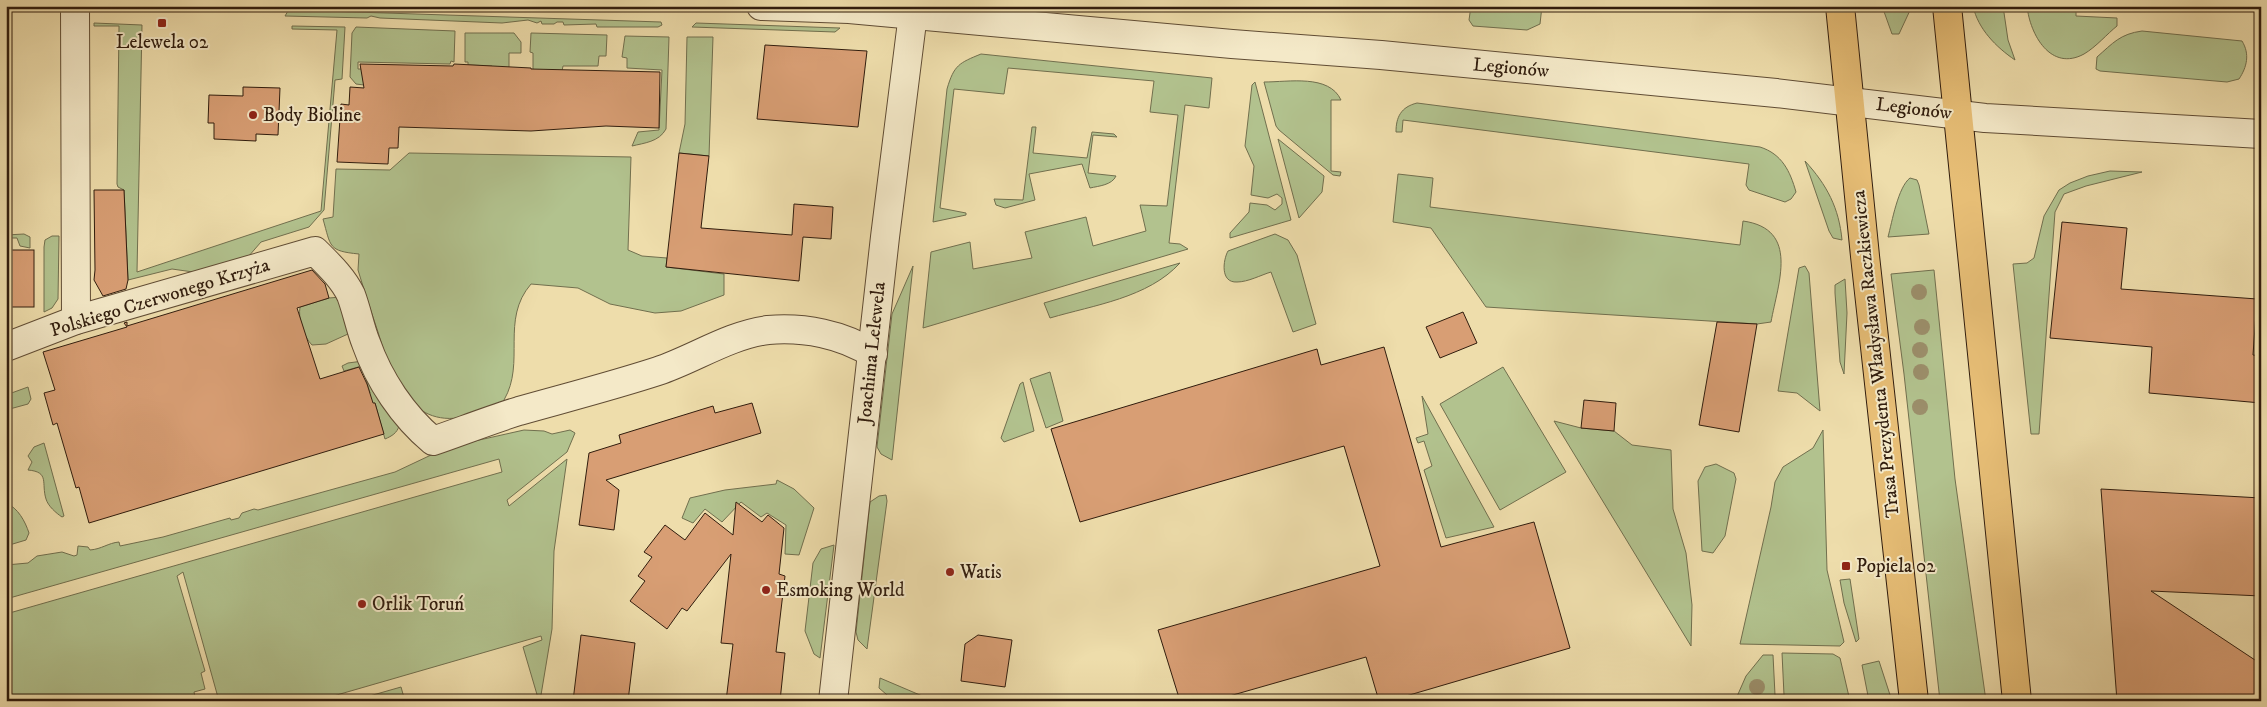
<svg xmlns="http://www.w3.org/2000/svg" width="2267" height="707" font-family="'IM FELL DW Pica',serif">
	<style>
		.green { fill: #b2c28e; stroke: #716f4e }
		.building { fill: #d89e74; stroke: #301c0d }
		.lines { fill: none; stroke-linecap: round; stroke-linejoin: round }
		.minor-casing { stroke: #604c34; stroke-width: 30 }
		.major-casing { stroke: #301c0d; stroke-width: 30 }
		.minor { stroke: #f4e9c8; stroke-width: 28 }
		.major { stroke: #e7be76; stroke-width: 28 }
		.tree { fill: #9b8e6a }
		.poi-dot { fill: #8f2418; stroke: #f4e9c8; stroke-width: 2 }
		.labels { text-anchor: middle; dominant-baseline: central; stroke-width: 4; stroke-linejoin: round; paint-order: stroke }
		.poi-label { font-size: 19px; fill: #301c0d; stroke: #f4e9c8; text-anchor: start }
		.street-label { font-size: 19px; fill: #301c0d; stroke: #f4e9c8 }
	</style>
	<rect width="100%" height="100%" fill="#eeddab"/>
	<filter id="stains"><feTurbulence type="fractalNoise" baseFrequency=".004" numOctaves="4"/><feColorMatrix values="0 0 0 0 .2 0 0 0 0 .09 0 0 0 0 .02 0 0 0 .5 -.17"/></filter>
	<radialGradient id="worn" r=".72"><stop offset=".6" stop-color="#630" stop-opacity="0"/><stop offset="1" stop-color="#630" stop-opacity=".3"/></radialGradient>
	<g class="green">
		<path d="M1471,6H1542L1540,24L1527,30L1473,26L1469,20Z"/>
		<path d="M1882,6H1912L1899,34H1892Z"/>
		<path d="M1973,6H2003L2008,40L2015,60C1996,47 1978,29 1973,6Z"/>
		<path d="M2027,6H2076V16L2117,18V26C2107,34 2096,47 2084,54C2051,72 2030,35 2027,6Z"/>
		<path d="M293,10L661,22L662,25L658,27H597L596,24L564,25L563,22H557L554,24H542L541,21L537,23L528,20L502,23L380,18L371,16L367,18L285,16L288,11Z"/>
		<path d="M94,23L142,25L137,272L321,211L337,30L292,29V26L345,27L342,79L335,80L324,210L309,227L261,242L248,257L193,272L172,269L128,280L124,190L118,187L117,184L119,26H94Z"/>
		<path d="M696,23L840,28L835,32L692,27Z"/>
		<path d="M356,27L455,31L454,62L451,61L450,64L358,62V69H365L364,85L356,84L350,77L352,33Z"/>
		<path d="M2142,31L2242,41C2250,54 2247,67 2239,79L2227,82L2100,71L2096,69L2097,57C2113,43 2120,34 2142,31Z"/>
		<path d="M465,33H514L521,42V53H509V71L492,70V66L468,65V62H465Z"/>
		<path d="M531,33L607,35L606,56H599L598,66H563L562,71L533,70V53L530,52Z"/>
		<path d="M625,36L669,37L666,129C659,142 644,143 632,146L638,132L659,130L662,70L627,68V58L622,57Z"/>
		<path d="M687,37H713L709,156L679,153L685,124Z"/>
		<path d="M981,54L1212,78L1209,108L1185,105L1169,243L1180,244L1188,249L923,328L931,252L970,242L973,269L1032,258L1025,232L1086,217L1093,246L1146,231L1140,205L1167,206L1178,115L1150,112L1154,81L1008,68L1004,94L954,89L940,208L966,213V215L933,222L947,89C954,65 959,63 981,54Z"/>
		<path d="M1255,82L1291,220L1230,238V233L1249,212L1250,203L1267,205L1275,210L1282,204V198L1277,194L1268,198L1251,195L1254,166L1245,146L1252,85Z"/>
		<path d="M1264,82C1289,82 1329,74 1341,100H1331V171L1341,172L1340,176L1333,175L1279,130L1276,126Z"/>
		<path d="M1417,103L1760,147C1782,154 1790,171 1796,192L1791,199L1785,202L1749,190L1746,185L1749,164L1403,120L1402,132H1396C1396,117 1401,107 1417,103Z"/>
		<path d="M1032,127H1036L1033,153L1087,158L1092,132L1114,134L1117,137L1093,135L1088,173L1116,176C1112,185 1099,186 1090,188L1082,164L1029,174L1035,200L1005,208L996,205L994,199L1023,200Z"/>
		<path d="M1278,139L1324,176L1322,192L1299,218Z"/>
		<path d="M409,153L631,157L628,250L642,256L667,258L666,267L724,274V295L681,311L655,313L610,304L578,288L531,284C500,320 526,362 504,400C495,415 479,415 464,417C408,428 391,374 378,332C371,311 364,290 358,270L359,254C328,251 331,247 323,219L333,217L336,169L390,170Z"/>
		<path d="M1805,161C1827,185 1839,208 1842,240L1833,238L1829,231Z"/>
		<path d="M2110,171L2142,172L2086,186L2064,194L2055,212L2039,434H2031L2013,264L2027,263L2034,258L2044,216L2059,190L2070,183L2088,176Z"/>
		<path d="M1398,174L1433,178L1430,207L1740,245L1743,221C1800,229 1778,283 1771,322L1757,324L1486,307L1431,228L1393,222Z"/>
		<path d="M1910,178L1917,180L1919,185L1929,234L1888,237C1892,222 1898,187 1910,178Z"/>
		<path d="M24,234L30,237V248L20,246L17,238H6V235Z"/>
		<path d="M1275,234L1288,240L1297,255L1316,324L1293,332L1271,272C1261,275 1248,282 1237,282C1220,283 1223,260 1228,251Z"/>
		<path d="M52,236H59L58,299L52,308L44,312V247L45,240Z"/>
		<path d="M1180,263C1148,298 1094,305 1050,318L1044,303Z"/>
		<path d="M913,266L892,460L881,454L877,447L892,314Z"/>
		<path d="M1805,266L1809,273L1820,411L1797,393L1778,391L1799,268Z"/>
		<path d="M1934,270L1955,479L1986,701H1940L1904,374L1891,274Z"/>
		<path d="M1845,279L1847,313L1844,374L1840,362L1835,293V285Z"/>
		<path d="M341,297L353,321L348,334L326,344L312,345C303,336 298,319 300,307L329,298Z"/>
		<path d="M363,361L399,426C397,433 392,436 385,439L375,403L281,430L370,393L362,366L344,371L342,366L348,363Z"/>
		<path d="M1503,367L1566,472L1500,510L1440,404Z"/>
		<path d="M1050,372L1063,421L1046,428L1030,379Z"/>
		<path d="M1023,382L1034,431L1004,442L1001,438L1020,384Z"/>
		<path d="M28,387L31,399L28,404L6,410V395Z"/>
		<path d="M1422,396L1494,527L1446,538L1424,470L1432,466L1424,441L1418,443L1416,438L1428,434Z"/>
		<path d="M1554,421L1581,428L1614,431L1632,445L1671,450L1673,509L1686,553L1692,605L1691,646Z"/>
		<path d="M524,430L544,431L552,434L570,430L575,433L567,452L507,500L509,506L567,459L554,551L552,629L540,701H530L538,698L523,647L542,640L541,636L316,701H219L183,572L177,576L205,671L201,673L205,689L194,692L196,701H118L117,697L111,701H23L21,699L6,701V614L502,472L499,459L6,599V565L28,563L37,556L62,552L74,556L77,555L78,546L88,547L90,550C102,549 108,543 119,542L120,546L163,537L230,518L231,520L239,518L242,513L254,509L258,510L395,472L448,447Z"/>
		<path d="M1823,430L1827,570L1844,642L1840,646L1740,644L1771,507L1775,482L1783,467L1813,448Z"/>
		<path d="M44,443L64,516L62,517C56,513 48,506 46,499C41,483 50,472 28,470L32,462L28,456L34,447Z"/>
		<path d="M1716,464L1734,473L1736,479L1725,536L1713,553L1702,551L1698,481L1705,467Z"/>
		<path d="M777,480L794,489L814,508L799,555L785,554L786,525L767,513L761,517L741,502L722,522L705,509L693,523L682,518L690,498L725,490L776,484Z"/>
		<path d="M886,495L887,501L867,649L858,640L856,632L870,502L879,496Z"/>
		<path d="M6,503C18,508 25,521 29,533L26,540L6,546Z"/>
		<path d="M834,545L820,658L814,654L805,631L813,563L821,549Z"/>
		<path d="M1850,579L1859,639L1856,642L1844,603L1840,580Z"/>
		<path d="M1782,653L1833,654L1840,658L1850,701H1735L1746,676L1763,655H1773L1775,695H1784Z"/>
		<path d="M1879,661L1892,701H1869L1862,665Z"/>
		<path d="M880,678L934,701H894L879,688Z"/>
		<path d="M401,687L405,701H352Z"/>
	</g>
	<g class="building">
		<path d="M765,45L867,51L858,127L757,119Z"/>
		<path d="M360,64L453,66L454,64L531,68V69L660,72L659,128L606,126L531,131L399,127L398,148H389L388,164L337,162L341,104L349,105L350,87L364,88Z"/>
		<path d="M243,87L280,88L278,135L256,134V141L214,139V123H208L209,95L243,96Z"/>
		<path d="M679,153L709,156L701,228L792,235L794,204L833,207L831,239L803,237L799,281L666,267Z"/>
		<path d="M94,190H124L128,280L126,289L103,296L94,280L95,270Z"/>
		<path d="M2062,222L2127,228L2121,289L2257,299L2253,355L2261,356V403L2149,393L2152,347L2050,338Z"/>
		<rect x="6" y="250" width="28" height="57"/>
		<path d="M312,270L325,284L329,298L297,308L320,379L359,367L367,384L373,403H375L384,434L89,523L79,487L76,488L57,423L53,425L44,393L55,390L43,352L127,327L124,323L127,322V326Z"/>
		<path d="M1463,312L1477,343L1440,358L1426,327Z"/>
		<path d="M1717,322L1757,324L1739,432L1699,425Z"/>
		<path d="M1384,347L1441,547L1534,522L1570,648L1389,701H1379L1366,657L1212,701H1180L1158,630L1380,566L1344,446L1080,522L1051,429L1317,349L1321,365Z"/>
		<path d="M1584,400L1616,403L1614,431L1581,428Z"/>
		<path d="M752,403L761,433L606,480L619,490L614,530L579,525L589,453L621,443L619,435L713,406L715,413Z"/>
		<path d="M2101,489L2261,498V596L2151,591L2261,664V701H2117Z"/>
		<path d="M736,502L762,522L768,515L784,528L779,574L785,576L776,652L785,653L780,701H726L733,644L721,643L731,554L687,611L682,608L667,629L630,601L645,581L638,576L652,557L644,552L665,525L685,540L705,513L733,535Z"/>
		<path d="M581,635L635,643L628,701H573Z"/>
		<path d="M978,635L1012,640L1005,687L961,681L965,644Z"/>
	</g>
	<g class="lines">
		<g class="minor-casing">
			<g id="minor">
				<path d="M75,6L76,320"/>
				<path d="M761,6L849,9L1232,44L1381,55L1776,93L1985,118L2261,134"/>
				<path d="M6,347L76,320L315,251C328,264 343,278 351,295C357,311 360,328 366,343C379,380 403,416 433,441C462,431 490,420 519,411C565,398 612,386 658,371C694,359 729,335 768,330C804,327 842,334 873,354"/>
				<path d="M833,701L885,237L914,6"/>
			</g>
		</g>
		<g class="major-casing">
			<g id="major">
				<path d="M1840,6L1865,256L1914,701"/>
				<path d="M1947,6L2017,701"/>
			</g>
		</g>
		<use href="#minor" class="minor"/>
		<use href="#major" class="major"/>
	</g>
	<g class="tree">
		<circle cx="1919" cy="292" r="8"/>
		<circle cx="1922" cy="327" r="8"/>
		<circle cx="1920" cy="350" r="8"/>
		<circle cx="1921" cy="372" r="8"/>
		<circle cx="1920" cy="407" r="8"/>
		<circle cx="1757" cy="687" r="8"/>
	</g>
	<g class="poi-dot">
		<rect x="157" y="18" width="10" height="10" rx="2.5"/>
		<circle cx="253" cy="115" r="5"/>
		<rect x="1841" y="561" width="10" height="10" rx="2.5"/>
		<circle cx="950" cy="572" r="5"/>
		<circle cx="766" cy="590" r="5"/>
		<circle cx="362" cy="604" r="5"/>
	</g>
	<g class="labels">
		<g class="poi-label">
			<text x="162" y="42" text-anchor="middle">Lelewela 02</text>
			<text x="263" y="115">Body Bioline</text>
			<text x="1856" y="566">Popiela 02</text>
			<text x="960" y="572">Watis</text>
			<text x="776" y="590">Esmoking World</text>
			<text x="372" y="604">Orlik Toruń</text>
		</g>
		<g class="street-label">
			<text transform="translate(1511 68) rotate(5)">Legionów</text>
			<text transform="translate(1914 109) rotate(7)">Legionów</text>
			<text transform="translate(160 298) rotate(-17)">Polskiego Czerwonego Krzyża</text>
			<text transform="translate(872 353) rotate(-84)">Joachima Lelewela</text>
			<text transform="translate(1876 354) rotate(-96)">Trasa Prezydenta Władysława Raczkiewicza</text>
		</g>
	</g>
	<rect width="2267" height="707" fill="none" stroke="#eeddab" stroke-width="25"/>
	<rect x="8" y="8" width="2252" height="692" fill="none" stroke="#301c0d" stroke-width="2.5"/>
	<rect x="12" y="12" width="2242" height="682" fill="none" stroke="#301c0d"/>
	<rect width="100%" height="100%" filter="url(#stains)"/>
	<rect width="100%" height="100%" fill="url(#worn)"/>
</svg>
